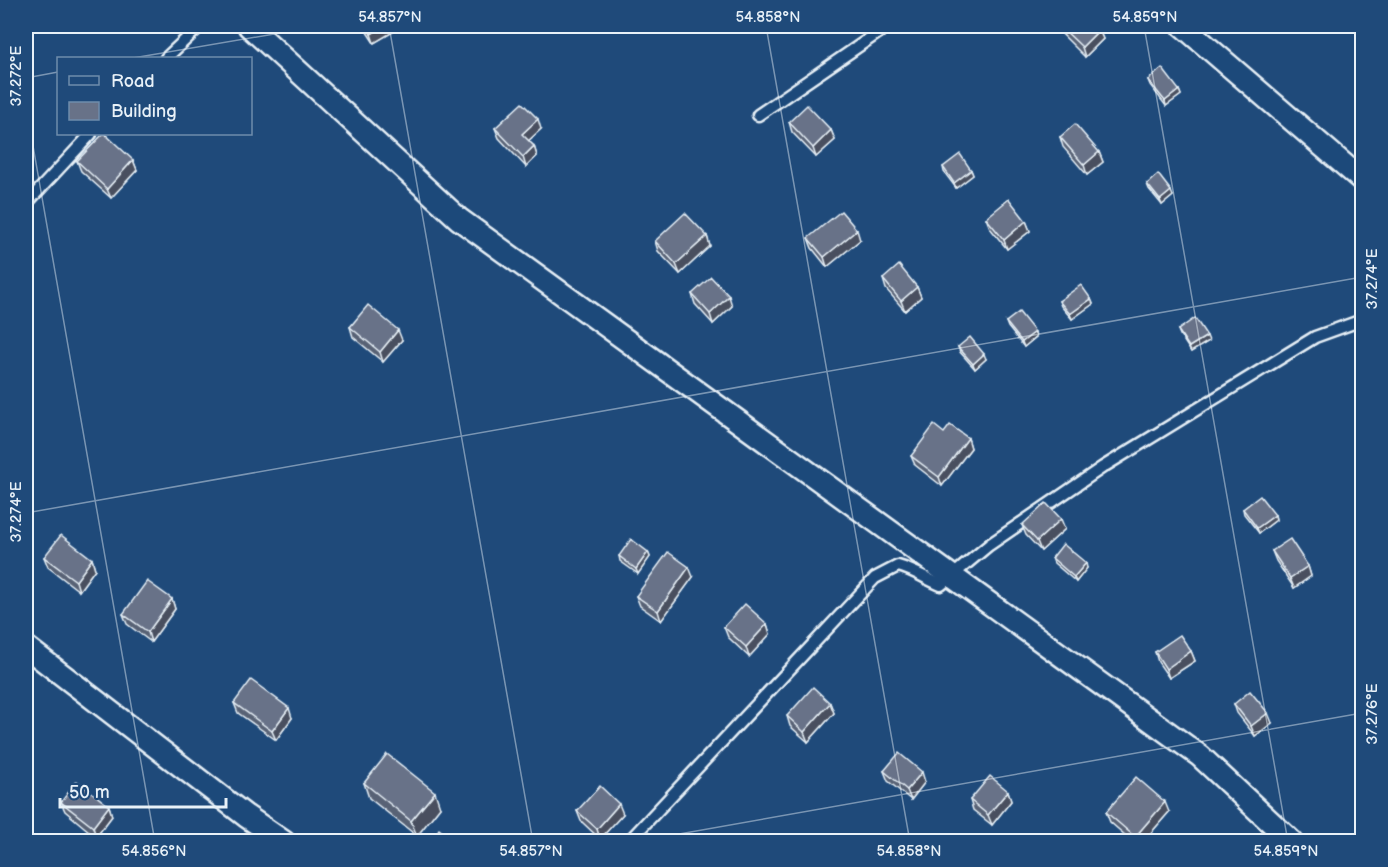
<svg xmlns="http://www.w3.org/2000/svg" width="1388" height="867" font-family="'Balsamiq Sans',sans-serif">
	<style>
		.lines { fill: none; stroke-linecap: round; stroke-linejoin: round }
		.lane-casing { stroke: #e8f1f8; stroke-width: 15 }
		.street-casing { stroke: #e8f1f8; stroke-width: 26 }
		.lane { stroke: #1f4a7a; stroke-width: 10 }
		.street { stroke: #1f4a7a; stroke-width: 21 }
		.wall { fill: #596275; stroke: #e8f1f8; stroke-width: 1.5 }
		.shaded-wall { fill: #49505f; stroke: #e8f1f8; stroke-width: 1.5 }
		.building { fill: #687288; stroke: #e8f1f8; stroke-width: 1.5 }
		.ticks { fill: none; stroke: #e8f1f8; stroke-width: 1.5; stroke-opacity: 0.45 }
		.neatline { fill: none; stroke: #e8f1f8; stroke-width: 2 }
		.ticks-label { font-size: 15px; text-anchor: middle; fill: #e8f1f8 }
	</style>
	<rect width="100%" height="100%" fill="#1f4a7a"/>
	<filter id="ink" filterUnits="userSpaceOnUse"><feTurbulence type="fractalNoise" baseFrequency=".0167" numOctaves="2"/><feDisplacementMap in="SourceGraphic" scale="12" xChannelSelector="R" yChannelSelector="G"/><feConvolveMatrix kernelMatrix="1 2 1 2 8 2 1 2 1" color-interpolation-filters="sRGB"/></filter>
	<g filter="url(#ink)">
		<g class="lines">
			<g class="lane-casing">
				<g id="lane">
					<path d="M166,58L200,26"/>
					<path d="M758,115L888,26"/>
					<path d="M26,204L91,134"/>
					<path d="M628,842L875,578L898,566C914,570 926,579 941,585L989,545L1103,467L1315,337L1362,320"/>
				</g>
			</g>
			<g class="street-casing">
				<g id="street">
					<path d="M249,26L459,219L1200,756L1292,842"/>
					<path d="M1183,26L1362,180"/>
					<path d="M26,647L246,816L284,842"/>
				</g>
			</g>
			<use href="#lane" class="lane"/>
			<use href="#street" class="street"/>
		</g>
		<g class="wall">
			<path d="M363,26H403L374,43Z"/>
			<path d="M1057,26H1095L1099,30L1103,39L1085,57L1059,31Z"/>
			<path d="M1148,80L1179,90L1181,95L1166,106L1150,85Z"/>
			<path d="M789,122L831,130L835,140L816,157L792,132Z"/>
			<path d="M495,128L541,129L528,141L534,146L537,156L526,167L499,138Z"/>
			<path d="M1060,137L1099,152L1103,162L1087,175L1063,147Z"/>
			<path d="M133,160L137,170L111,198L81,171L77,161Z"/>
			<path d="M943,167L971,170L973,175L956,188L944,172Z"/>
			<path d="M1147,184L1173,196L1162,205L1149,189Z"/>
			<path d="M986,218L1026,221L1030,231L1007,249L990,228Z"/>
			<path d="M707,236L710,246L680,274L658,251L655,241Z"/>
			<path d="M808,238L860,240L827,267L812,248Z"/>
			<path d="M883,279L917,287L921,297L905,311L886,289Z"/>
			<path d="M692,294L732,306L713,324L695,304Z"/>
			<path d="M1091,299L1093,304L1072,319L1061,306L1059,301Z"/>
			<path d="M1006,322L1036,337L1024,347L1008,327Z"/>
			<path d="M350,327L402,340L383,362L353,337Z"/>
			<path d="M1178,330L1209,341L1191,352L1180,335Z"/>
			<path d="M958,347L986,359L975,369L960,352Z"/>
			<path d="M968,438L971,448L942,486L915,465L911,456Z"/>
			<path d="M1243,509L1275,515L1276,520L1259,533L1244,514Z"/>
			<path d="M1022,525L1065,529L1041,551L1026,535Z"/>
			<path d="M1272,551L1308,566L1311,576L1294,588L1276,561Z"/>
			<path d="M648,552L650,557L638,574L620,561L619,556Z"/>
			<path d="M44,557L92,559L95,569L79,591L48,567Z"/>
			<path d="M1052,558L1087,568L1076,582L1054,563Z"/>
			<path d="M693,577L661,621L640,606L636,596Z"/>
			<path d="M172,599L175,609L151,642L127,624L123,614Z"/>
			<path d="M767,624L770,634L749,657L728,637L724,627Z"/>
			<path d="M1191,651L1195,661L1169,678L1158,662L1155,652Z"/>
			<path d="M234,703L292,718L276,740L238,713Z"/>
			<path d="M830,703L834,713L808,742L790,726L787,716Z"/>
			<path d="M1234,704L1272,723L1255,736L1237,713Z"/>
			<path d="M884,771L925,782L911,800L888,781Z"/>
			<path d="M364,783L440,807L417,836L369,798Z"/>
			<path d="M1008,791L1011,801L992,825L973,810L970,800Z"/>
			<path d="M61,802L109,806L112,816L96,837L65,811Z"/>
			<path d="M577,811L623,814L600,839L581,821Z"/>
			<path d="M1106,812H1169L1143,842H1133L1110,822Z"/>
		</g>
		<g class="shaded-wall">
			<path d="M384,26H403L374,43L371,34Z"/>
			<path d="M1099,30L1103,39L1085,57L1082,47Z"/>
			<path d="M1179,90L1181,95L1166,106L1165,101Z"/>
			<path d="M538,119L541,129L525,144L522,134Z"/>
			<path d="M831,130L835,140L816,157L813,148Z"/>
			<path d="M534,146L537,156L526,167L523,157Z"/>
			<path d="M1099,152L1103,162L1087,175L1084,165Z"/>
			<path d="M133,160L137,170L111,198L107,189Z"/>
			<path d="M971,170L973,175L956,188L954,183Z"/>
			<path d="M1171,191L1173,196L1162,205L1160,200Z"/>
			<path d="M1026,221L1030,231L1007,249L1004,240Z"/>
			<path d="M857,230L860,240L827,267L824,257Z"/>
			<path d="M707,236L710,246L680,274L676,264Z"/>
			<path d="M917,287L921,297L905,311L901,301Z"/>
			<path d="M729,296L732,306L713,324L710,314Z"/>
			<path d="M1091,299L1093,304L1072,319L1070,314Z"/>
			<path d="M398,330L402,340L383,362L380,352Z"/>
			<path d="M1035,332L1036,337L1024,347L1022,342Z"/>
			<path d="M1207,336L1209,341L1191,352L1189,347Z"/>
			<path d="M984,354L986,359L975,369L973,364Z"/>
			<path d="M968,438L971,448L942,486L939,477Z"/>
			<path d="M1275,515L1276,520L1259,533L1257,528Z"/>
			<path d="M26,516L29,526L26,530Z"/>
			<path d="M1061,519L1065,529L1041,551L1037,541Z"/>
			<path d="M648,552L650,557L638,574L636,569Z"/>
			<path d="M92,559L95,569L79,591L76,581Z"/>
			<path d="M1086,563L1087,568L1076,582L1074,577Z"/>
			<path d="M1308,566L1311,576L1294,588L1290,578Z"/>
			<path d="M689,567L693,577L661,621L658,611Z"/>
			<path d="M172,599L175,609L151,642L148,632Z"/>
			<path d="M767,624L770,634L749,657L746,647Z"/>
			<path d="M1191,651L1195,661L1169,678L1166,669Z"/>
			<path d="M830,703L834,713L808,742L804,732Z"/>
			<path d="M289,708L292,718L276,740L272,731Z"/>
			<path d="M1268,713L1272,723L1255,736L1251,726Z"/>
			<path d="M26,741L29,750L26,755Z"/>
			<path d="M922,772L925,782L911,800L907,790Z"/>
			<path d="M1008,791L1011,801L992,825L988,815Z"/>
			<path d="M435,792L440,807L417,836L411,821Z"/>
			<path d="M1165,802L1169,812L1143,842H1137L1135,837Z"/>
			<path d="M619,804L623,814L600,839L597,829Z"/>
			<path d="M109,806L112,816L96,837L93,827Z"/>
		</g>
		<g class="building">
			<path d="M366,26H384L371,34Z"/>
			<path d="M1060,26H1095L1099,30L1082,47Z"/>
			<path d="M1162,68L1179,90L1165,101L1148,80Z"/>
			<path d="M522,103L538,119L522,134L534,146L523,157L495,128Z"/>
			<path d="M807,105L831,130L813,148L789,122Z"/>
			<path d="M1075,124L1099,152L1084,165L1060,137Z"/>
			<path d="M103,134H105L133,160L107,189L77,161Z"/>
			<path d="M960,154L971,170L954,183L943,167Z"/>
			<path d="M1158,174L1171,191L1160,200L1147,184Z"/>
			<path d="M1009,199L1026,221L1004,240L986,218Z"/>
			<path d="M841,211L857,230L824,257L808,238Z"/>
			<path d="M685,213L707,236L676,264L655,241Z"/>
			<path d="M899,265L917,287L901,301L883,279Z"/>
			<path d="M711,277L729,296L710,314L692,294Z"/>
			<path d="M1081,285L1091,299L1070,314L1059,301Z"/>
			<path d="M368,305L398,330L380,352L350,327Z"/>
			<path d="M1019,312L1035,332L1022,342L1006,322Z"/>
			<path d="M1195,318L1207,336L1189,347L1178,330Z"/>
			<path d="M970,337L984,354L973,364L958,347Z"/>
			<path d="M934,425L944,433L950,425L968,438L939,477L911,456Z"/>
			<path d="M1260,496L1275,515L1257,528L1243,509Z"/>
			<path d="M1046,503L1061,519L1037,541L1022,525Z"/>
			<path d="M61,535L92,559L76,581L44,557Z"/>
			<path d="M631,539L648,552L636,569L619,556Z"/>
			<path d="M1290,539L1308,566L1290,578L1272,551Z"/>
			<path d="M1063,544L1086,563L1074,577L1052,558Z"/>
			<path d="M668,552L689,567L658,611L636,596Z"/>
			<path d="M147,581L172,599L148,632L123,614Z"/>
			<path d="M745,604L767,624L746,647L724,627Z"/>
			<path d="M1180,635L1191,651L1166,669L1155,652Z"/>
			<path d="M251,680L289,708L272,731L234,703Z"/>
			<path d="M813,687L830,703L804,732L787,716Z"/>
			<path d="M1250,691L1268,713L1251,726L1234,704Z"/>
			<path d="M1362,727V737L1358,730Z"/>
			<path d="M899,753L922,772L907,790L884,771Z"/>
			<path d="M387,754L435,792L411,821L364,783Z"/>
			<path d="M990,776L1008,791L988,815L970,800Z"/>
			<path d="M1136,777L1165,802L1135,837L1106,812Z"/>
			<path d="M77,781L109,806L93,827L61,802Z"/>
			<path d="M600,786L619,804L597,829L577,811Z"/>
			<path d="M439,829L455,842H430Z"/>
		</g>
	</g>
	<path class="ticks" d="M389,26L533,842M766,26L910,842M1144,26L1288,842M133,58L321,26M26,78L58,72M26,106L155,842M26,513L1362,277M634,842L1362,713"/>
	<rect width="1388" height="867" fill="none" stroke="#1f4a7a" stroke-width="66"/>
	<rect x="57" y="57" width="195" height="78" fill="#1f4a7a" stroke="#6f8dac" stroke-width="1.5"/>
	<rect x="69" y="76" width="30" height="9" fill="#1f4a7a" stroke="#6f8dac" stroke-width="1.5"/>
	<text x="111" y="87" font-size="18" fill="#e8f1f8">Road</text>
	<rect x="69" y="102" width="30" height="18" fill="#687288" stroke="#6f8dac" stroke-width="1.5"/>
	<text x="111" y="117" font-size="18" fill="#e8f1f8">Building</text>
	<path d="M60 798v9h166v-9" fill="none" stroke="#e8f1f8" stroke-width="3"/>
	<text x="69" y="798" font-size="18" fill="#e8f1f8" stroke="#1f4a7a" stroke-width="4.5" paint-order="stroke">50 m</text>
	<rect x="33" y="33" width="1322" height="801" class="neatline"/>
	<g class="ticks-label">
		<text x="390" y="22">54.857°N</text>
		<text x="768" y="22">54.858°N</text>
		<text x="1145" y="22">54.859°N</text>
		<text transform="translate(16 76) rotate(-90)" y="5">37.272°E</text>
		<text transform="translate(1372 279) rotate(-90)" y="5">37.274°E</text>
		<text transform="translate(16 512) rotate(-90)" y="5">37.274°E</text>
		<text transform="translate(1372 714) rotate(-90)" y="5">37.276°E</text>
		<text x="154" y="856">54.856°N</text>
		<text x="531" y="856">54.857°N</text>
		<text x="909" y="856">54.858°N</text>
		<text x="1286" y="856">54.859°N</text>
	</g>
</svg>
